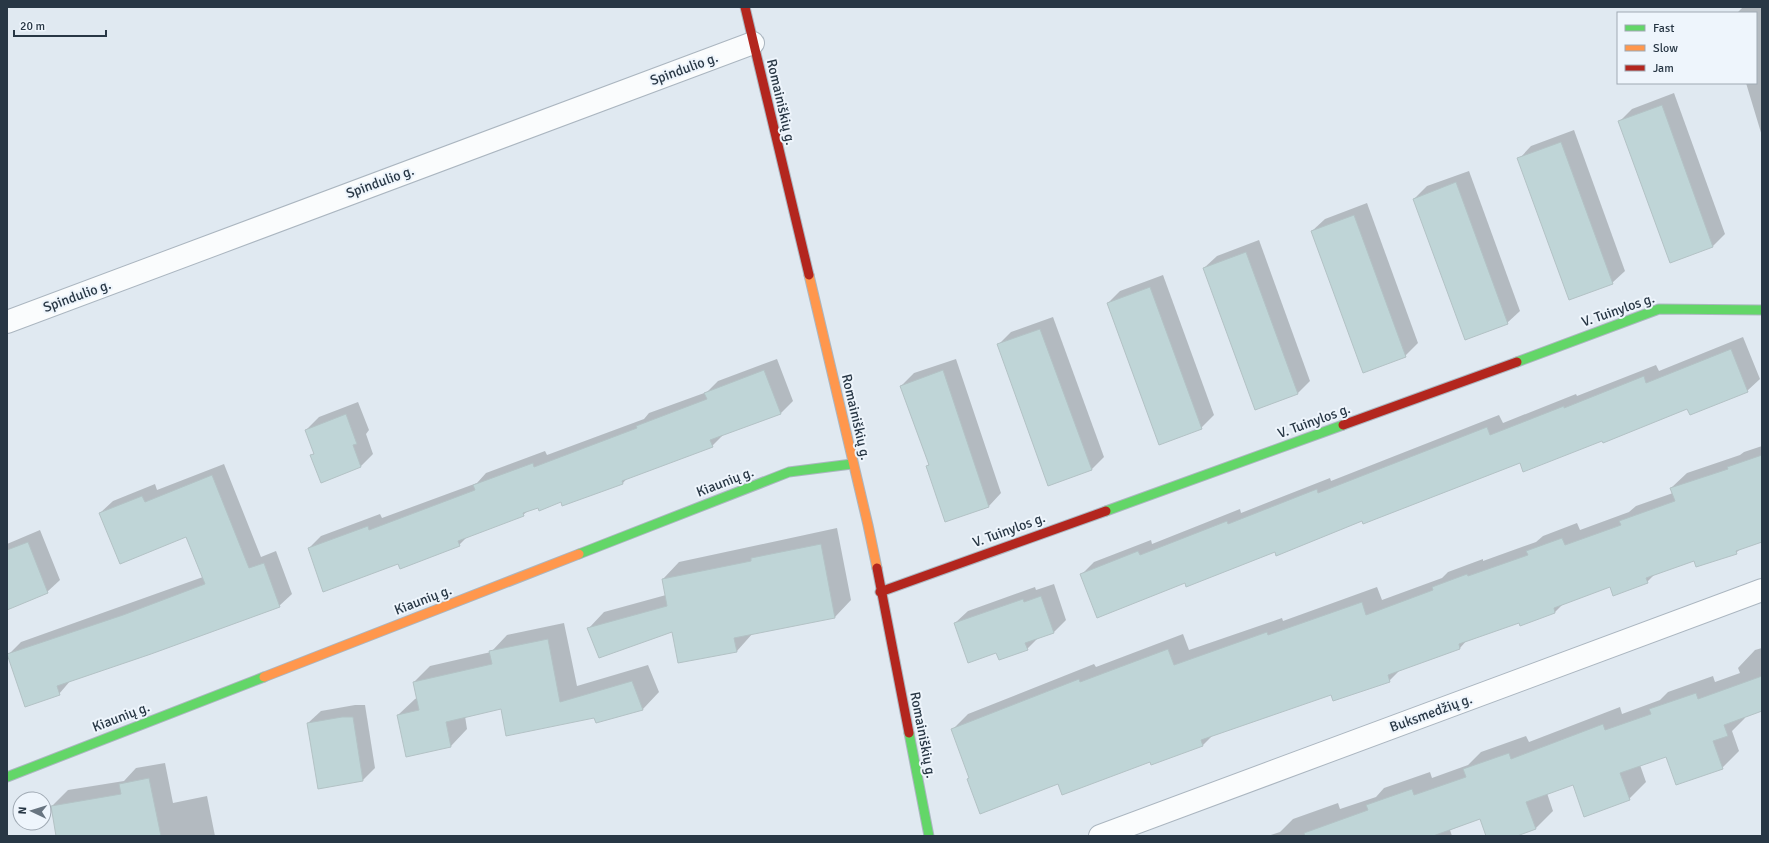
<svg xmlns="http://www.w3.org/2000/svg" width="1769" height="843" font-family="Signika,sans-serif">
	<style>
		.shadow { fill: #0003 }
		.building { fill: #bfd5d7; stroke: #b3c2c5 }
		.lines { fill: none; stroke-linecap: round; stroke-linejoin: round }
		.street-casing { stroke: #abb6c0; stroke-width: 24 }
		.fast-casing { stroke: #abb6c0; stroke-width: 11 }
		.slow-casing { stroke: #abb6c0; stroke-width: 11 }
		.jam-casing { stroke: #abb6c0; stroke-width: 11 }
		.street { stroke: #fafcfd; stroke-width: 22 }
		.fast { stroke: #63d668; stroke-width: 9 }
		.slow { stroke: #ff974d; stroke-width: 9 }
		.jam { stroke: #b3261e; stroke-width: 9 }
		.labels { text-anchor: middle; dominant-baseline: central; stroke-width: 4; stroke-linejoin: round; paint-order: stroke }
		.street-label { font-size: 14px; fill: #283745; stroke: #eef5fc }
	</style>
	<rect width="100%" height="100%" fill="#e0e9f1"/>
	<g class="shadow">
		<path d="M1743,7H1762V136L1746,83H1756V13H1737Z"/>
		<path d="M1674,93L1725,234L1713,246L1671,262L1620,121L1632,109Z"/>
		<path d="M1574,130L1625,271L1612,283L1519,159L1531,146Z"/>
		<path d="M1469,171L1520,311L1507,323L1414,199L1427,186Z"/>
		<path d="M1367,203L1418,343L1405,356L1312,231L1325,219Z"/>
		<path d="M1259,240L1310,381L1298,393L1204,268L1217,256Z"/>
		<path d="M1163,275L1214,415L1201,428L1108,303L1120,291Z"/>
		<path d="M1053,317L1104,457L1092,469L998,345L1011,332Z"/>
		<path d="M1743,337L1760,379L1747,391L1688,407L1602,439L1520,462L1363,520L1185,582L1081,575L1094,562L1151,540L1152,544L1240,509L1241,513L1330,478L1331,481L1499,415L1503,423L1576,394L1577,396L1656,365L1659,371Z"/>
		<path d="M777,359L793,401L780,414L724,434L712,446L628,477L623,483L529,510L523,515L468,536L459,545L398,563L309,548L321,536L380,514L382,518L477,483L486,473L545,451L547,455L644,419L649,413L707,392L718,381Z"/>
		<path d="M956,359L1001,493L989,506L946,521L927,466L929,464L901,386L914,373Z"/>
		<path d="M358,402L369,430L366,434L373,454L361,466L322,482L312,455L315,452L306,430L319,417Z"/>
		<path d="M1762,446V541L1740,549L1736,553L1695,560L1655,574L1647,582L1610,586L1564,603L1555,612L1519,621L1468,639L1460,648L1401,669L1389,681L1331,693L1214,734L1203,745L1151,761L1059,783L970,778L953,729L968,714L1094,664L1096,667L1183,634L1189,650L1282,618L1283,621L1377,587L1382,600L1442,578L1448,572L1483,559V561L1536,542L1543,536L1577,523L1580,530L1629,512L1636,506L1673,493L1671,488L1687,473L1740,455L1744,452Z"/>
		<path d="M224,464L261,557L276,551L292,594L279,606L71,680L59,694L8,655L21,642L203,577L187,536L100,513L113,501L155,484L157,490Z"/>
		<path d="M837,528L851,600L835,617L753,633L737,651L673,631L588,629L604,612L666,595L663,579L679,562Z"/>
		<path d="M40,530L60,580L47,592L7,608V544Z"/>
		<path d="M1054,584L1066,620L1054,632L1039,637L1027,649L997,652L955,623L968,611L1035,587L1036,590Z"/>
		<path d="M564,623L577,686L648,665L659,692L643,709L596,722L595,717L502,708L465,716L467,729L451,746L398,715L415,699L417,698L414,682L430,666L491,652L507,635Z"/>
		<path d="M1762,648V710L1745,716V718L1732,731L1739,751L1722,768L1667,756L1640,765L1646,782L1629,799L1573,784L1547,793L1553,811L1536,828L1514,836H1487L1481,818L1450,830L1452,836H1268L1280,832L1293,819L1338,803L1340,809L1376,797L1384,788L1430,772L1432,778L1468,765L1481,752L1526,736L1529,742L1620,707L1622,714L1660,700L1668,692L1713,676L1715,682L1740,673L1738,668L1755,650Z"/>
		<path d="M355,705H365L375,768L363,780L308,723L321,711Z"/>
		<path d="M165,763L173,803L207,796L215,836H57L52,806L68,790L124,781L136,768Z"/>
	</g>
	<g class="building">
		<path d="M1662,105L1713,247L1670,263L1618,121Z"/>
		<path d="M1561,142L1613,284L1569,300L1517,158Z"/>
		<path d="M1456,182L1508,324L1465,340L1413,199Z"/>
		<path d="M1354,215L1406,357L1363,373L1311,231Z"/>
		<path d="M1246,252L1298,394L1255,410L1203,268Z"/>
		<path d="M1150,287L1202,429L1159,445L1107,303Z"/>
		<path d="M1040,329L1092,470L1048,486L997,344Z"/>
		<path d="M1731,349L1748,392L1690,415L1687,409L1603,443L1602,441L1523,472L1520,463L1363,524L1362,521L1276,556L1275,552L1186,587L1185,583L1097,618L1080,574L1138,551L1140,555L1227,521L1228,524L1317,489L1318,493L1487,427L1490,435L1564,406V408L1644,376L1646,383Z"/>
		<path d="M764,370L781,414L710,440L713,447L622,481L623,484L562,506L561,502L539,511L538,508L523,513L524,516L458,541L460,546L400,569L398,564L323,592L308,548L368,526L369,530L475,490L473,485L533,463L534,467L637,428L636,426L707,399L704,393Z"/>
		<path d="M943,370L989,507L945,522L926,466L929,465L900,386Z"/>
		<path d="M346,414L357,444L353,445L361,467L321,483L310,455L314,454L305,430Z"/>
		<path d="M1762,455V542L1736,551L1737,554L1696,567L1694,561L1646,578L1648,583L1613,596L1610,587L1554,608L1555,613L1520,626L1519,623L1459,644L1460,649L1388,675L1390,682L1333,701L1331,695L1201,740L1203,746L1151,765L1150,762L1062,795L1058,784L980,814L967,779L969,778L951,729L1079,679L1080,682L1168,649L1174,665L1267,632L1268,635L1362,602L1366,615L1433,590L1432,587L1467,574L1468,576L1528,555L1526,551L1562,538L1565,545L1621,525L1619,521L1675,501L1670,488L1728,469L1727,467Z"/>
		<path d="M212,475L249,568L264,563L280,607L151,654L57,686L60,695L25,707L7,654L123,615L205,584L186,537L120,564L99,513L142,496L145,502Z"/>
		<path d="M28,542L48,593L7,610V550Z"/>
		<path d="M821,544L835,618L734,638L737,652L678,663L672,632L599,658L587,628L667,606L662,579L751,561V558Z"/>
		<path d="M1041,596L1054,633L1025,643L1028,650L999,660L996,653L968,663L954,623L1023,599L1024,602Z"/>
		<path d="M548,639L560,702L632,681L643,710L596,723L594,718L506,736L501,709L446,722L451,747L406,757L397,715L419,710L413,682L492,664L489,651Z"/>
		<path d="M1762,676V711L1724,725L1728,736L1713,741L1723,769L1676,785L1666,757L1620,773L1630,800L1584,817L1573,785L1526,802L1536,829L1517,836H1486L1480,819L1433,836H1305L1304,833L1368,810L1366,805L1412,789L1414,795L1466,777L1463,769L1509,753L1511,759L1603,724L1605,730L1651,714L1649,709L1696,693L1698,699Z"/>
		<path d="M342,717H353L363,781L318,789L307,723Z"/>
		<path d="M149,778L161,836H56L51,806L121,794L119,784Z"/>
	</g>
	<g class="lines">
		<g class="street-casing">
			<g id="street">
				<path d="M7,322L753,43"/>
				<path d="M1100,836L1762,590"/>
			</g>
		</g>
		<g class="fast-casing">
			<g id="fast">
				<path d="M1517,362L1659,309L1762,310"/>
				<path d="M1106,511L1343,425"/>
				<path d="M579,554L789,472L852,464"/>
				<path d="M909,733L929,836"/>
				<path d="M7,777L264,677"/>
			</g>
		</g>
		<g class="slow-casing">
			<g id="slow">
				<path d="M809,275L868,525L877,568"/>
				<path d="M264,677L579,554"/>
			</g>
		</g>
		<g class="jam-casing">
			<g id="jam">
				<path d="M745,7L809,275"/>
				<path d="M1343,425L1517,362"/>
				<path d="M877,568L909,733"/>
				<path d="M880,592L1106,511"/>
			</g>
		</g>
		<use href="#street" class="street"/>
		<use href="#fast" class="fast"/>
		<use href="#slow" class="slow"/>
		<use href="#jam" class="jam"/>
	</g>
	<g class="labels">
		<g class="street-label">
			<text transform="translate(684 69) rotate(-20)">Spindulio g.</text>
			<text transform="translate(781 102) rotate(77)">Romainiškių g.</text>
			<text transform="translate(380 182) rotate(-20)">Spindulio g.</text>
			<text transform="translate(77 296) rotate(-20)">Spindulio g.</text>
			<text transform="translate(1618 310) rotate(-19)">V. Tuinylos g.</text>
			<text transform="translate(856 417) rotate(77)">Romainiškių g.</text>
			<text transform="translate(1314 421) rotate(-20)">V. Tuinylos g.</text>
			<text transform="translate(725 482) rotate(-21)">Kiaunių g.</text>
			<text transform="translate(1009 530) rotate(-20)">V. Tuinylos g.</text>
			<text transform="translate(423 600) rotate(-21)">Kiaunių g.</text>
			<text transform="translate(1431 713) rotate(-20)">Buksmedžių g.</text>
			<text transform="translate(121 717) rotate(-21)">Kiaunių g.</text>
			<text transform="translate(923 735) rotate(79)">Romainiškių g.</text>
		</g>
	</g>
	<rect width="1769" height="843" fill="none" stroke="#283745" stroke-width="16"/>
	<rect x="1617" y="12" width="140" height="72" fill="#eef5fc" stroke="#9fa9b3"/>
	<rect x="1625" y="25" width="20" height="6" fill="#63d668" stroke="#9fa9b3"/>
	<text x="1653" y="32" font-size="12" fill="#283745">Fast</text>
	<rect x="1625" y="45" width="20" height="6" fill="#ff974d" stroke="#9fa9b3"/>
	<text x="1653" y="52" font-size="12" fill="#283745">Slow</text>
	<rect x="1625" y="65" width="20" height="6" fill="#b3261e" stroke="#9fa9b3"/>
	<text x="1653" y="72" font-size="12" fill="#283745">Jam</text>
	<g transform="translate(32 811) rotate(274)"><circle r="19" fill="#eef5fc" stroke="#9fa9b3"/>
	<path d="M0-3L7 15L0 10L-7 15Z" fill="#687581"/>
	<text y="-6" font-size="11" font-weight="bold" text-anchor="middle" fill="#283745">N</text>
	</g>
	<path d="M14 30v6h92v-6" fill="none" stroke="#283745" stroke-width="2"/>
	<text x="20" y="30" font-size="12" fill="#283745" stroke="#eef5fc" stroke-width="3" paint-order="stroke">20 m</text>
</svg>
